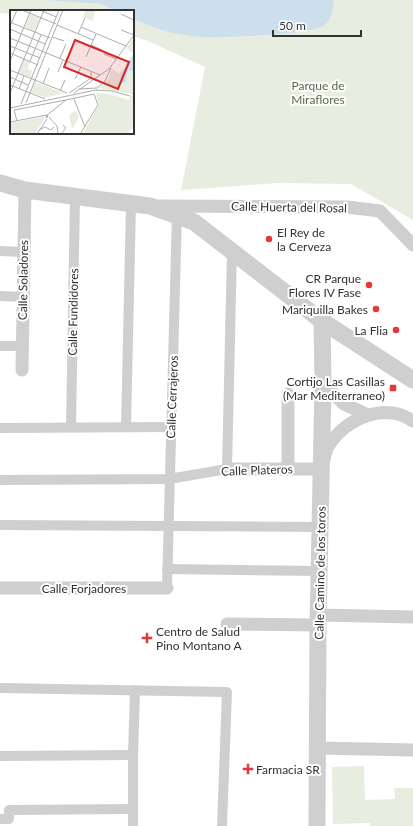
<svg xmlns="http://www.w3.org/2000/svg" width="413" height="826" font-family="Lato,sans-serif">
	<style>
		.green { fill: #e7eee0 }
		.water { fill: #cddfed }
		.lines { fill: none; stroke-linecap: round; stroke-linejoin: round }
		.pedestrian { stroke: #cfcfcf; stroke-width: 10 }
		.minor { stroke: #cfcfcf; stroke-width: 13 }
		.tertiary { stroke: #cfcfcf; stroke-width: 17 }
		.poi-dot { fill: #e4383d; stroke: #fff; stroke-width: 1.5 }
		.labels { text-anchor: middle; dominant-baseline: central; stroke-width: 4; stroke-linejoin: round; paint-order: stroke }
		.park-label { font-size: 12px; fill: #526e3f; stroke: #fff }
		.street-label { font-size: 12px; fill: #323232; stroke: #fff }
		.poi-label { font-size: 12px; fill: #323232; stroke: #fff; text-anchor: end }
		.inset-road { fill: none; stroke: #adadad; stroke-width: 1 }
		.view { fill: #d62828; fill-opacity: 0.15; stroke: #d62828; stroke-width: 2 }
		.inset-edge { fill: none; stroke: #323232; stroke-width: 2 }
	</style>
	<rect width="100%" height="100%" fill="#fff"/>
	<g class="green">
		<path d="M0,0H413V220L351,184L279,183L181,190L205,67L148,41L133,36V11H11V14L0,13Z"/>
		<path d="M364,766L365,800L395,799L394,788H413V826H370V823L333,824L332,767Z"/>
	</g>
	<path class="water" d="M46,0H333C335,8 331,19 325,25C312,35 232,37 213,37C204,38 194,36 185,35C167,33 150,26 133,19V11H116L102,4Z"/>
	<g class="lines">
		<g class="pedestrian">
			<path d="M0,251L24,252"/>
			<path d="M0,296L23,297"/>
			<path d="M0,346H22"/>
			<path d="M71,427L75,197"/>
			<path d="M126,427L131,204"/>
			<path d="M0,428L171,427"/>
			<path d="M0,480L169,479L227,469L232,250"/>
			<path d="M0,525L321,527"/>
			<path d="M167,569L319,571"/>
			<path d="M167,588L177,212"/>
			<path d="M0,688L227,692L222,826"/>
			<path d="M0,756L133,755"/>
			<path d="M0,819H9V810L133,809"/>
			<path d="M133,826V755L135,690"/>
		</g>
		<g class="minor">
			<path d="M159,206L347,207L380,211L413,245"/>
			<path d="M22,370L25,190"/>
			<path d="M323,384L344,404L368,415"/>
			<path d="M288,394V469"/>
			<path d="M227,469H322C324,461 325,451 329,445C347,418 384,402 413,421"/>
			<path d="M0,588H167"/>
			<path d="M318,615L413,617"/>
			<path d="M227,624L318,625"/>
			<path d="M318,748L413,750"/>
		</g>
		<g class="tertiary">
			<path d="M0,183L25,190L150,206L194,222L322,321L413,380"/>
			<path d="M317,826L318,625L323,384L322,321"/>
		</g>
	</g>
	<g class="poi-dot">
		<circle cx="269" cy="239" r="4"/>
		<circle cx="369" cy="285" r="4"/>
		<circle cx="376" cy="309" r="4"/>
		<circle cx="396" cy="330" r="4"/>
		<rect x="389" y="384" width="8" height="8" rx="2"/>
		<path d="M145 632h4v4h4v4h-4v4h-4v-4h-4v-4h4z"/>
		<path d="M246 763h4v4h4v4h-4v4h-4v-4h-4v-4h4z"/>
	</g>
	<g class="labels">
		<g class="park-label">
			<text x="318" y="85">Parque de<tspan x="318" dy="14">Miraflores</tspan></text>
		</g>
		<g class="street-label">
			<text transform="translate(289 207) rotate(1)">Calle Huerta del Rosal</text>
			<text transform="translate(23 280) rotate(-89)">Calle Soladores</text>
			<text transform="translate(73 312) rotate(-89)">Calle Fundidores</text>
			<text transform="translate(172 397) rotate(-88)">Calle Cerrajeros</text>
			<text transform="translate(257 470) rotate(-2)">Calle Plateros</text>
			<text transform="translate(320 573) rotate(-89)">Calle Camino de los toros</text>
			<text x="84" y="588">Calle Forjadores</text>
		</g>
		<g class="poi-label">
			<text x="277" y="232" text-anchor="start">El Rey de<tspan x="277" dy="14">la Cerveza</tspan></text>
			<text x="361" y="278">CR Parque<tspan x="361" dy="14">Flores IV Fase</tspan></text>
			<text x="368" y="309">Mariquilla Bakes</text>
			<text x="388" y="330">La Flia</text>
			<text x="385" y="381">Cortijo Las Casillas<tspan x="385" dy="14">(Mar Mediterraneo)</tspan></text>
			<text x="156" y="631" text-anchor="start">Centro de Salud<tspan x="156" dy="14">Pino Montano A</tspan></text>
			<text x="256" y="769" text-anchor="start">Farmacia SR</text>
		</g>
	</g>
	<g transform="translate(10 10)">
		<rect width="124" height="124" fill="#fff"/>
		<path d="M76,0H85L83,11L73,7ZM20,4L30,8L24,21L15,17ZM124,28V116L117,124H72L89,95L86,83L99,84L119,90L121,84L88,78L98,70L102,59L109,64L115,57L123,43L116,38ZM14,50L20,52L18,59L22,61L20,67L9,63ZM25,72L53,83L35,88L21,82ZM66,100L69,107L62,119L59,105ZM33,107L34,109L25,124H5L0,121V113Z" fill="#e7eee0"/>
		<path d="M124,44L123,61H119L120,58L117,60L116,72L110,74L111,65Z" fill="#cddfed"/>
		<path class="inset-road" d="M12,0L46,14M30,0L46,7M111,4L124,10M2,13L40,28M47,15L83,30M0,16L7,0M71,17L116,36M0,19L35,34M111,20L124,25M68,24L75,8M42,27L54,31M0,28L90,65M81,35L92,40M0,36L30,48M0,43L28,55M94,44L106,49M76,47L86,24M50,48L56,34M0,51L21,0M20,51L31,25M0,60L57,83M48,62L53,50M0,67L18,75M65,69L71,57M33,74L39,58M0,75L35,89M9,79L14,66M69,79L87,78L95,71L101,58M50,81L55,70M0,83L34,0M59,83L81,68V62M64,83L99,59L124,25M64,89L75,117M16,93L53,0M11,94L49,0M0,98L86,80L102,81L120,86M38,105L37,108L36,106L56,90L84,84L88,95L70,124M39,107L47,116L48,124M7,111L4,100L56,90M0,112L37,105M29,120L35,117L41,120L44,117M27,124L37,109M51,124L56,118L53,115"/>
		<path class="view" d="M65,30L119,52L108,79L54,57Z"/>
		<rect width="124" height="124" class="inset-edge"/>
	</g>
	<path d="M273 30v6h88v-6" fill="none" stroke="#323232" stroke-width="2"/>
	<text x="279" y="30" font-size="12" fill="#323232" stroke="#ffffff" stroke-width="3" paint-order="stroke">50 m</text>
</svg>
